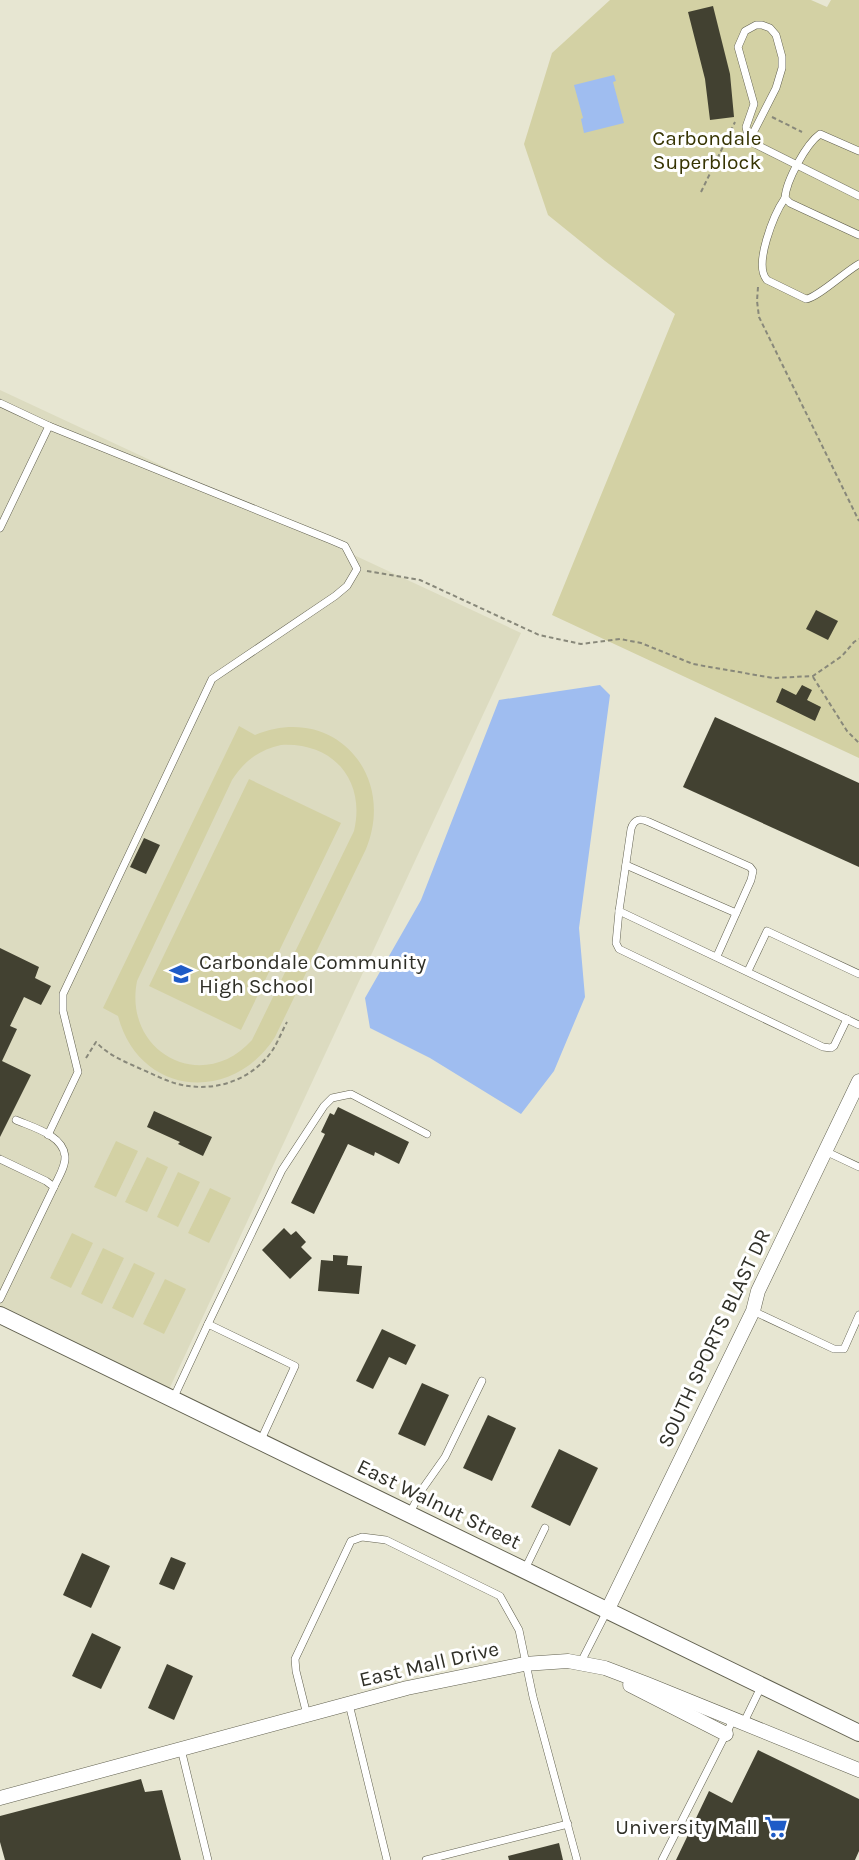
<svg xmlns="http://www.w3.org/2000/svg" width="859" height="1860" font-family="Karla,sans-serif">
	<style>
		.built { fill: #dcdbc0 }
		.green { fill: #d3d1a4; fill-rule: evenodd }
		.water { fill: #9fbdf0 }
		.building { fill: #424131 }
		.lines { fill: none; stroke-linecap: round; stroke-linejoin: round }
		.service-casing { stroke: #61604f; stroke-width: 8 }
		.minor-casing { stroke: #61604f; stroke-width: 15 }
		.tertiary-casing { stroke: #61604f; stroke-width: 18 }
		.path { stroke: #88887a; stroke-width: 2; stroke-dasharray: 4.5 3; stroke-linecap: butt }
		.service { stroke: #fff; stroke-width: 7 }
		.minor { stroke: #fff; stroke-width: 14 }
		.tertiary { stroke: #fff; stroke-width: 16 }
		.labels { text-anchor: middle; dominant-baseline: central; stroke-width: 6; stroke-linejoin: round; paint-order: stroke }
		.park-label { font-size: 21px; fill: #363402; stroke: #fff }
		.poi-label { font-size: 21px; fill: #2f2f27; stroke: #fff; text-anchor: start }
		.street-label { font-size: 21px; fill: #2f2f27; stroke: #fff }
	</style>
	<rect width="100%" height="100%" fill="#e7e6d2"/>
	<path class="built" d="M0,390L521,633L166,1396L0,1316Z"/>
	<g class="green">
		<path d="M610,0H811L827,7L831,0H859V758L552,615L675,314L605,261L548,215L524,144L552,53Z"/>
		<path d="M239,726L255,735C332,703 397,773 366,849L275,1037C232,1105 139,1096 118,1016L103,1008ZM281,745C333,742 366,780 354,831L252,1040C203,1095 123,1053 137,981L232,780C244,761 259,750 281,745Z"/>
		<path d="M249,779L341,823L241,1030L149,986Z"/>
		<path d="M116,1141L138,1151L116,1197L94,1187Z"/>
		<path d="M147,1157L168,1167L147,1212L125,1202Z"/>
		<path d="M178,1172L200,1182L178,1227L157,1217Z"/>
		<path d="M210,1188L231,1198L209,1243L188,1233Z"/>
		<path d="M72,1233L93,1243L71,1288L50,1278Z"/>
		<path d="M103,1248L124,1258L102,1304L81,1294Z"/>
		<path d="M134,1263L155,1273L133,1318L112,1308Z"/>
		<path d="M165,1279L186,1289L164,1334L143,1324Z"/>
	</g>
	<g class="water">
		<path d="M614,75L616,81L613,82L624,123L584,133L581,119L583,118L574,85Z"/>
		<path d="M600,685L610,695L579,928L585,997L554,1071L521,1114L430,1058L370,1028L365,998L421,900L499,700Z"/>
	</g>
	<g class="building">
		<path d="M713,6L730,74L734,117L710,120L705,79L688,12Z"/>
		<path d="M816,610L838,621L828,640L806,629Z"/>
		<path d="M802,685L812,690L807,700L821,707L815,721L776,702L782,688L796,695Z"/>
		<path d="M715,717L859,783V867L683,787Z"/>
		<path d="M144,838L160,845L146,874L130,867Z"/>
		<path d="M0,948L39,967L35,978L51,986L41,1005L24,997L10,1026L17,1029L2,1061L31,1075L0,1137Z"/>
		<path d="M338,1107L409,1142L399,1164L375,1152L374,1156L348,1144L314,1214L291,1203L325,1134L321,1132L330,1113L334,1115Z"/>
		<path d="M154,1111L212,1137L203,1156L178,1144L180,1142L147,1127Z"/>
		<path d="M284,1228L291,1235L296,1231L306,1242L301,1247L312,1258L290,1279L262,1250Z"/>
		<path d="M333,1255L348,1256L347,1265L362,1266L359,1294L318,1291L321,1260L333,1261Z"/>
		<path d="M382,1329L416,1345L406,1365L389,1357L373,1389L356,1381Z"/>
		<path d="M422,1383L449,1395L425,1446L398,1434Z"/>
		<path d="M488,1415L516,1428L492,1481L463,1468Z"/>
		<path d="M559,1449L598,1468L570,1526L531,1507Z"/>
		<path d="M82,1553L110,1566L91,1608L63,1595Z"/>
		<path d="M171,1557L186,1563L174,1590L159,1584Z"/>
		<path d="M92,1633L121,1647L101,1689L72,1676Z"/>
		<path d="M167,1664L193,1676L174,1720L148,1708Z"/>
		<path d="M758,1750L859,1799V1851L855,1860H676L709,1791L732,1803Z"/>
		<path d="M141,1779L145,1792L162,1790L181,1860H5L0,1842V1816Z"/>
		<path d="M559,1843L563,1860H509L508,1856Z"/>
	</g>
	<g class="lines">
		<g class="service-casing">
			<g id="service">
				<path d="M749,141L776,88L782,68V57L776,35L770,28L762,25H756L745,31L738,47L754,104L746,127L749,141L859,196"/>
				<path d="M859,151L820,134C806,144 786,181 785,198L790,203L859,235"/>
				<path d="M785,198C774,214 753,265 767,280L806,299C817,298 846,271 859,264"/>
				<path d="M0,403L49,426L0,528"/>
				<path d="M626,865L736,913"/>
				<path d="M619,911L616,943L619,949L823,1047L831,1048L834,1046L847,1019"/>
				<path d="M717,956L751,880L753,871L750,867L649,822C640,818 634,819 631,829L619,911L859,1025"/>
				<path d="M748,971L767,931L859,974"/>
				<path d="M16,1120C32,1127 63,1135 65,1156C66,1166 58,1178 54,1187"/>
				<path d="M48,1135L78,1072L63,1011V994L212,679L335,596L347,586L357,569L345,546L331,540L49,426"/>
				<path d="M825,1151L859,1167"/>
				<path d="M0,1159L46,1181L54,1187L0,1299"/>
				<path d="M753,1311L834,1349H844L859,1315"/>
				<path d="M208,1324L282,1170L324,1106L332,1098L351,1094L427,1134"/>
				<path d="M173,1399L208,1324L295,1366L260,1442"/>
				<path d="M410,1513L421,1491L445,1457L482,1381"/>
				<path d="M525,1569L545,1528"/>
				<path d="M581,1662L607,1611"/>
				<path d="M349,1704L387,1860"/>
				<path d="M307,1715L296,1671L295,1659L351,1541L362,1537L386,1540L500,1596L519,1630L533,1697L577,1860"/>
				<path d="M744,1722L761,1687"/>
				<path d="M181,1749L208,1860"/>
				<path d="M426,1860L568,1824"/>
				<path d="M662,1860L734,1718"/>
			</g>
		</g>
		<g class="minor-casing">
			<g id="minor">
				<path d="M607,1611L753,1311L758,1291L859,1081"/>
				<path d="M630,1685L726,1734"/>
				<path d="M0,1798L407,1688L524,1664L568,1661L605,1668L647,1684L859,1770"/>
			</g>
		</g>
		<g class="tertiary-casing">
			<path id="tertiary" d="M0,1315L859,1733"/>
		</g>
		<g class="path">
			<path d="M772,117L802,132"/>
			<path d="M701,192L735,122"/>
			<path d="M758,287L757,301L759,317L859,521"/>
			<path d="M367,571L420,580L539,635L581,644L620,639L641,643L693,664L773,678L813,676L842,656L854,642L859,639"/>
			<path d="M813,677L847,731L859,743"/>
			<path d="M86,1058L96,1042C109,1056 126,1062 143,1070C155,1075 166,1081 178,1084C213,1093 251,1081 272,1051C278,1042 282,1031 287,1022"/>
		</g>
		<use href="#service" class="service"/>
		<use href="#minor" class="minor"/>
		<use href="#tertiary" class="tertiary"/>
	</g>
	<defs>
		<g id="school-bare" transform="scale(1.8)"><path d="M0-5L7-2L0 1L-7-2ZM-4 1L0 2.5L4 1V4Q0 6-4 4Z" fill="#1e5bc7" stroke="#fff" stroke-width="2.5" paint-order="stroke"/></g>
		<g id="supermarket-bare" transform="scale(1.8)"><path d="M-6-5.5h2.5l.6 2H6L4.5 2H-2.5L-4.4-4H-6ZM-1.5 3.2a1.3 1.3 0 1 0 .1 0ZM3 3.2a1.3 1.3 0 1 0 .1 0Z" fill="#1e5bc7" stroke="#fff" stroke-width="2.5" paint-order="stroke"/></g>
	</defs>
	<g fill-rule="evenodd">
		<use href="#school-bare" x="181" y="974"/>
		<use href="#supermarket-bare" x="776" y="1827"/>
	</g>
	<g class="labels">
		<g class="park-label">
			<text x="707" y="138">Carbondale<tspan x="707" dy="24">Superblock</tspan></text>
		</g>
		<g class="poi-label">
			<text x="199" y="962">Carbondale Community<tspan x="199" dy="24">High School</tspan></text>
			<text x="758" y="1827" text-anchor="end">University Mall</text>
		</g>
		<g class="street-label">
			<text transform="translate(714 1338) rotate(-65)">SOUTH SPORTS BLAST DR</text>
			<text transform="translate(439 1504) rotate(26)">East Walnut Street</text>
			<text transform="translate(429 1664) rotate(-13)">East Mall Drive</text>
		</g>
	</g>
</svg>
